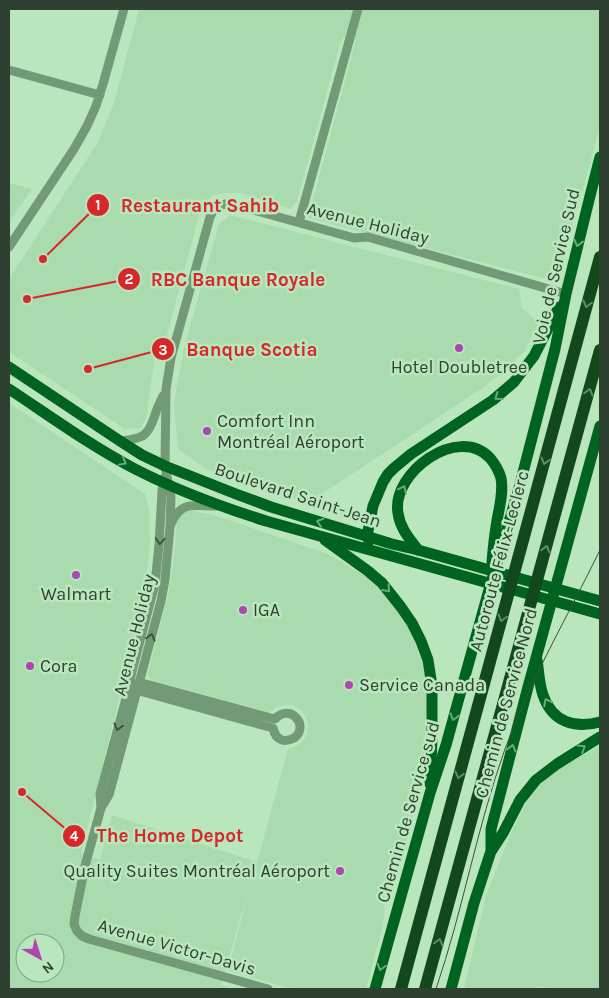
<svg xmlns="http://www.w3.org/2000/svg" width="609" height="998" font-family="Karla,sans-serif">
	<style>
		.built { fill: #a9dbae; fill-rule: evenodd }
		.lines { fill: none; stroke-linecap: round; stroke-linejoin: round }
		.minor { stroke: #729a76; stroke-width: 9 }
		.major { stroke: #006420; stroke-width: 11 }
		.highway { stroke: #11491d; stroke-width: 12 }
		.tram { stroke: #3c513e; stroke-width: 1 }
		.oneway { stroke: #66ac77 }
		.oneway2 { stroke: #5d9065 }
		.oneway3 { stroke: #3c523e }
		.poi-dot { fill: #ab47ad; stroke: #bae6be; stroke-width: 2 }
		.labels { text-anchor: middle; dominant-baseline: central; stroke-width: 5; stroke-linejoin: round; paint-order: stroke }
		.street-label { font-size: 18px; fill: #2e4030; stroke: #bae6be }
		.poi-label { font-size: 18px; fill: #2e4030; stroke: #bae6be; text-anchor: start }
		.leader { fill: none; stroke: #d62828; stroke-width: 2 }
		.callout-dot { fill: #d62828; stroke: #bae6be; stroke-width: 2 }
		.mark-label { font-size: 15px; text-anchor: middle; font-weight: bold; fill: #fff }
		.callout-label { font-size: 19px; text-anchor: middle; font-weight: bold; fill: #d62828; stroke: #bae6be; stroke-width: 5; stroke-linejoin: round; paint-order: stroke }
	</style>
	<rect width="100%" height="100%" fill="#bae6be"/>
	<g class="built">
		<path d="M139,9H600V126L582,193L555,281L308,218L356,40L342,37L297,201L290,209L242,193H225L212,196L201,208L163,350L155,356L146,418L140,428L125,429L9,352V279L98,142L114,103Z"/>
		<path d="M9,183L32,189L9,223Z"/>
		<path d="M230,215L519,289L522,308L538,323L525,351L507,368L484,387L311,501H299L206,469L178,449L174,403L184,348L219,224Z"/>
		<path d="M9,403L145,494L149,509L150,544L145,594L81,853L100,860L112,815L257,862L288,749L297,746L305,739L307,735L308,726L306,717L301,710L292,705H285L278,706L269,712L158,682L152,680L149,677L148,673L169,591L173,567L177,520L183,513L188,511H192L214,515L325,553L340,561L366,577L378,587L401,615L414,639L424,669L427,684V705L425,746L420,785L415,808L401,860L392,873L385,900L383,925L366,989H293L228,971L250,885L221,985L234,989H9ZM25,943H55V973H25Z"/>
		<path d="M600,746V989H549L522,982L544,989H464L486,896L511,833L526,803L537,788L550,774L570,762Z"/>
	</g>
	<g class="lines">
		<g class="minor">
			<path d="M9,70L100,95"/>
			<path d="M299,222L358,9"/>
			<path d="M9,247L74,149L87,126L96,106L103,84L124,9"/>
			<path d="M120,441C142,439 148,437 155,415C157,408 160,402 163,396"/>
			<path d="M171,524C181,500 194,506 216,506"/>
			<path d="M129,684H146L275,719C291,702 310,727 294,738C290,740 286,741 282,740C276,738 274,733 273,728L143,692Z"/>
			<path d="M101,808L100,794L127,695L132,671L155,584L159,545L162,492L164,478"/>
			<path d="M268,989L89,939L82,936L77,931L74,924L75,916L85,866L101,808L109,795L161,601L165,580L170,527L171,497L165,466L166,389L171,358L210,217C214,207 221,203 232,204L354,238L368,237L566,294"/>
		</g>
		<g class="major">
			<path d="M9,367L120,441L142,455L165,466L236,494L271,507L392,544L418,550L600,601"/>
			<path d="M9,389C50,416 91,446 135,469C176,490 222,507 266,521L600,614"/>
			<path d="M325,540L368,571L382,583L401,607L412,623L421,641L428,660L432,686V739L430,784"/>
			<path d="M369,541L367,536L373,506L383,482L388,474L394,468L411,454L493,400L514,382L534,356L559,307"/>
			<path d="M418,550C409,538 400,528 398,513C391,473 458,424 490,458C495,464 499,471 501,478C504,495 498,511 496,527C494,539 493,550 492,562"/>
			<path d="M537,660C539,672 539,684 543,695C552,722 575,729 600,722"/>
			<path d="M492,850L503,833L520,800L536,780L557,764L600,737"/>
			<path d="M375,989L430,793L446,745L490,586L519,488L555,349L566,294L590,196L600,157"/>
			<path d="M451,989L474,903L491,851V829L528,687L600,426"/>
		</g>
		<g class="highway">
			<path d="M401,989L600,257"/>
			<path d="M425,989L600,350"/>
		</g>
		<path class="tram" d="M436,989C463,910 477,827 505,749C530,680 568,616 600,550"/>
	</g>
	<defs><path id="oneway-chevron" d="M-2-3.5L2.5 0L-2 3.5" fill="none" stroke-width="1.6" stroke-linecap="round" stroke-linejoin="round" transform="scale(1.25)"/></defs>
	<g class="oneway">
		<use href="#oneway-chevron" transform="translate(578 243) rotate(104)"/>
		<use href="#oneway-chevron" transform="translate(498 397) rotate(144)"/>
		<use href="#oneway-chevron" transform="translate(123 462) rotate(29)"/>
		<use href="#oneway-chevron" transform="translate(403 489) rotate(-64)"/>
		<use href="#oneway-chevron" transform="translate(320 522) rotate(-162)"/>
		<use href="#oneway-chevron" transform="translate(387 589) rotate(48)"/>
		<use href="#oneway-chevron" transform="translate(547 702) rotate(-118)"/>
		<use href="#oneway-chevron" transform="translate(454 717) rotate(106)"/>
		<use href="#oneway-chevron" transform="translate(512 748) rotate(-75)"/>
		<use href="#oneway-chevron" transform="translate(582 748) rotate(-32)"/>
		<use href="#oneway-chevron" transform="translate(381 967) rotate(105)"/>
	</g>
	<g class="oneway2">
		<use href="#oneway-chevron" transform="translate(587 304) rotate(105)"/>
		<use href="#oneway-chevron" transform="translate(589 392) rotate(-75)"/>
		<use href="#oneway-chevron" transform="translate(545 461) rotate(105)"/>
		<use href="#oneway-chevron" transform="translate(546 549) rotate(-75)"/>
		<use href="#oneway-chevron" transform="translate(502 618) rotate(105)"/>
		<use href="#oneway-chevron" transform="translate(459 775) rotate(105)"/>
		<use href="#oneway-chevron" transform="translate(439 942) rotate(-75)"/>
	</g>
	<g class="oneway3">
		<use href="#oneway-chevron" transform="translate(160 541) rotate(94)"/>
		<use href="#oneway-chevron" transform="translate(151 637) rotate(-75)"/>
		<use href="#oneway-chevron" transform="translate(118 727) rotate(105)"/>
	</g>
	<g class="poi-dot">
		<circle cx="459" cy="348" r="5"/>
		<circle cx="207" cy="431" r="5"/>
		<circle cx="76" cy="575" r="5"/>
		<circle cx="243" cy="610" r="5"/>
		<circle cx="30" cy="666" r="5"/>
		<circle cx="349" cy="685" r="5"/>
		<circle cx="340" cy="871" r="5"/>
	</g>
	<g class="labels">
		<g class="street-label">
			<text transform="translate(368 223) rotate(14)">Avenue Holiday</text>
			<text transform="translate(556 266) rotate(-77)">Voie de Service Sud</text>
			<text transform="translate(298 495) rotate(18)">Boulevard Saint-Jean</text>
			<text transform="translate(499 561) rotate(-75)">Autoroute Félix-Leclerc</text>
			<text transform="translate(134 635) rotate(-76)">Avenue Holiday</text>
			<text transform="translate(506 703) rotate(-75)">Chemin de Service Nord</text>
			<text transform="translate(408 812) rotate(-74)">Chemin de Service sud</text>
			<text transform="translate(177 947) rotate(16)">Avenue Victor-Davis</text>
		</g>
		<g class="poi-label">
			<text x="459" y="367" text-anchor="middle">Hotel Doubletree</text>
			<text x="217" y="421">Comfort Inn<tspan x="217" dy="21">Montréal Aéroport</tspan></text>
			<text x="76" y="594" text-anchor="middle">Walmart</text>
			<text x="253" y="610">IGA</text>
			<text x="40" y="666">Cora</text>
			<text x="359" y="685">Service Canada</text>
			<text x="330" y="871" text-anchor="end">Quality Suites Montréal Aéroport</text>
		</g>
	</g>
	<path class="leader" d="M43 259L98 205M27 299L129 279M88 369L163 349M22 792L74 836"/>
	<g class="callout-dot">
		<circle cx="43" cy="259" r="5"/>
		<circle cx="27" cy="299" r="5"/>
		<circle cx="88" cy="369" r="5"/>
		<circle cx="22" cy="792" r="5"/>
		<circle cx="98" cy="205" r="12"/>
		<circle cx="129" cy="279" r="12"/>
		<circle cx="163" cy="349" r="12"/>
		<circle cx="74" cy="836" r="12"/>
	</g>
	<g class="mark-label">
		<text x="98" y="210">1</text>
		<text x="129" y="284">2</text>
		<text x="163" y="355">3</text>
		<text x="74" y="841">4</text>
	</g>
	<g class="callout-label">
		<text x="200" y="212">Restaurant Sahib</text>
		<text x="238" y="286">RBC Banque Royale</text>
		<text x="252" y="356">Banque Scotia</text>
		<text x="170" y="842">The Home Depot</text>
	</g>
	<rect width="609" height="998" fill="none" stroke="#2e4030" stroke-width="20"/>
	<g transform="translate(40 958) rotate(141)"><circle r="24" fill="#bae6be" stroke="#82a485"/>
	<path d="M0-4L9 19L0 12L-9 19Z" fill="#ab47ad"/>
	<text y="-8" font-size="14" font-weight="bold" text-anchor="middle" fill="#2e4030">N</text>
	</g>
</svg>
